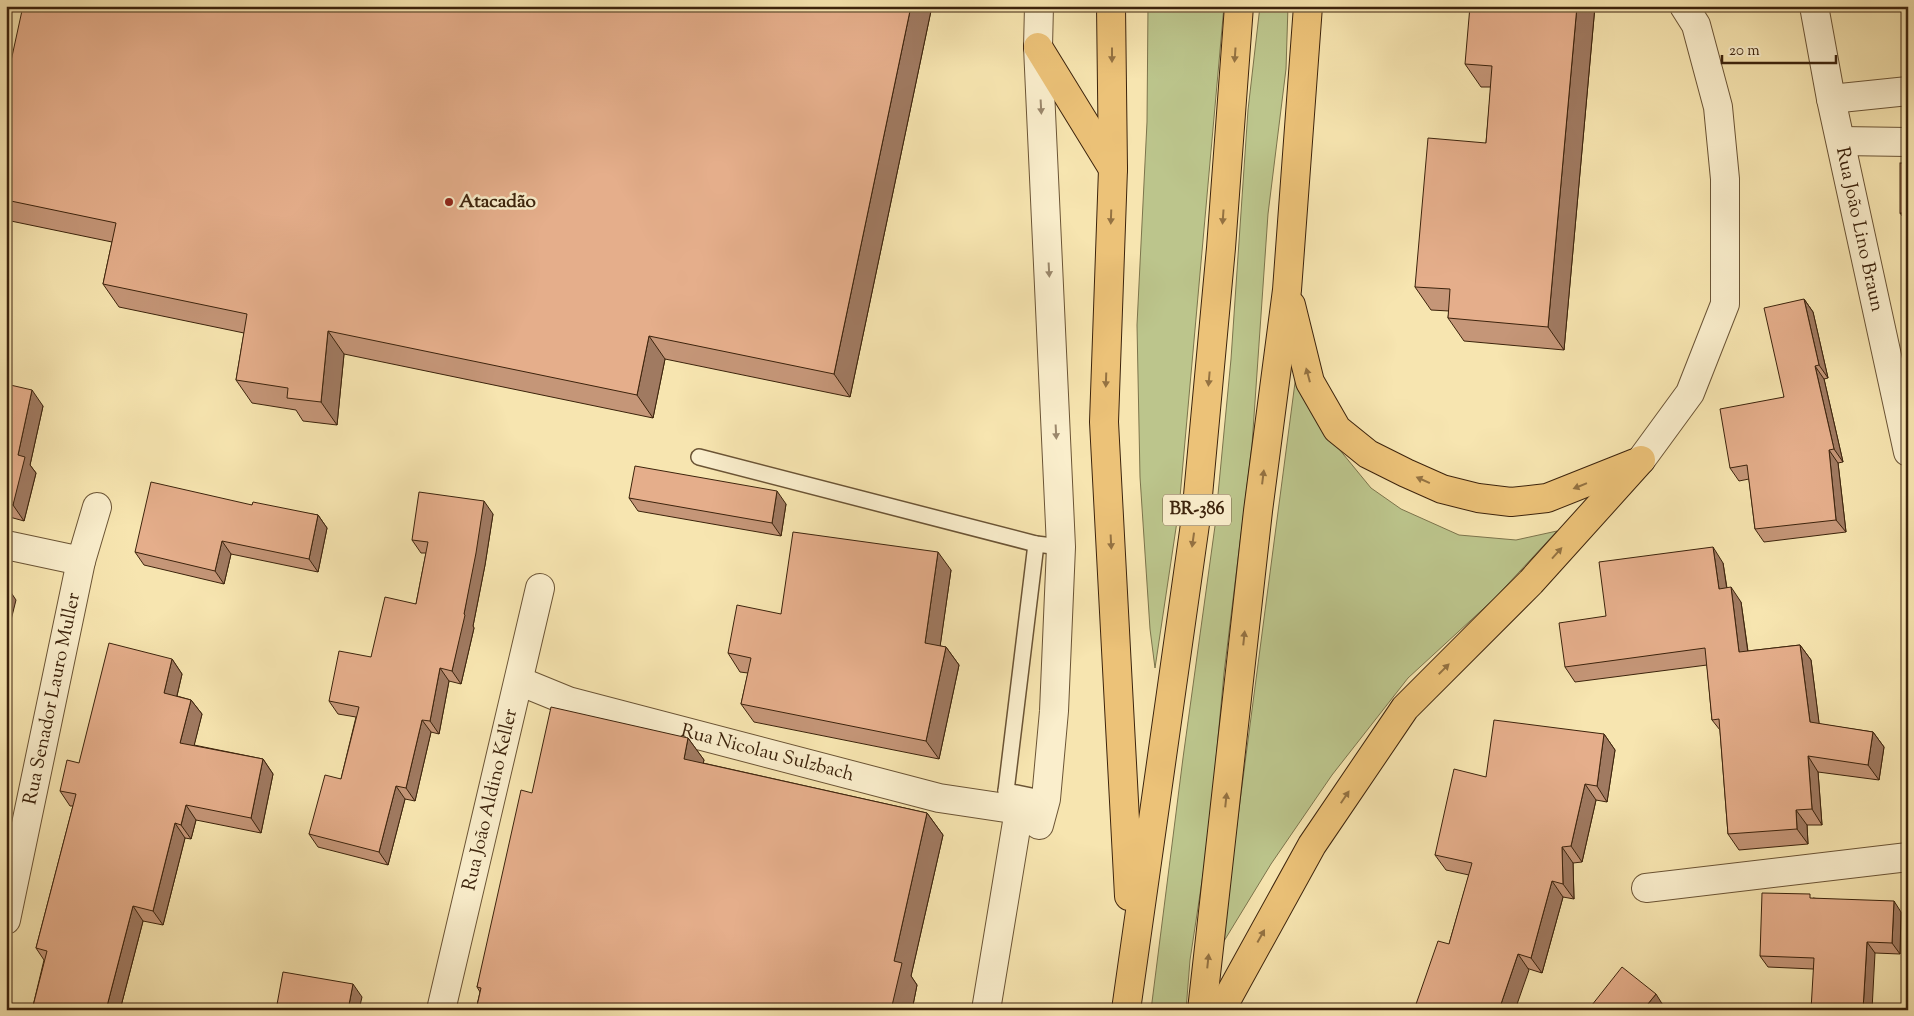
<svg xmlns="http://www.w3.org/2000/svg" width="1914" height="1016" font-family="'Sorts Mill Goudy',serif">
	<style>
		.green { fill: #bcc58c; stroke: #7c744c }
		.lines { fill: none; stroke-linecap: round; stroke-linejoin: round }
		.service-casing { stroke: #6b5435; stroke-width: 18 }
		.minor-casing { stroke: #6b5435; stroke-width: 30 }
		.tertiary-casing { stroke: #6b5435; stroke-width: 30 }
		.trunk-casing { stroke: #3c230c; stroke-width: 30 }
		.service { stroke: #faeecc; stroke-width: 15 }
		.minor { stroke: #faeecc; stroke-width: 28 }
		.tertiary { stroke: #faeecc; stroke-width: 28 }
		.trunk { stroke: #ecc278; stroke-width: 28 }
		.wall { fill: #c59678; stroke: #3c230c }
		.shaded-wall { fill: #a07a61; stroke: #3c230c }
		.building { fill: #e5ae8b; stroke: #3c230c }
		.oneway { fill: #947242 }
		.oneway2 { fill: #9b886c }
		.poi-dot { fill: #8f2418; stroke: #faeecc; stroke-width: 2 }
		.labels { text-anchor: middle; dominant-baseline: central; stroke-width: 5; stroke-linejoin: round; paint-order: stroke }
		.shield { fill: #faeecc; stroke: #756046; stroke-width: 1 }
		.shield-label { font-size: 18px; font-weight: bold; fill: #3c230c }
		.poi-label { font-size: 19px; font-weight: bold; fill: #3c230c; stroke: #faeecc; text-anchor: start }
		.street-label { font-size: 19px; fill: #3c230c; stroke: #faeecc }
	</style>
	<rect width="100%" height="100%" fill="#f7e5b0"/>
	<filter id="stains"><feTurbulence type="fractalNoise" baseFrequency=".004" numOctaves="4"/><feColorMatrix values="0 0 0 0 .2 0 0 0 0 .09 0 0 0 0 .02 0 0 0 .5 -.17"/></filter>
	<radialGradient id="worn" r=".72"><stop offset=".6" stop-color="#630" stop-opacity="0"/><stop offset="1" stop-color="#630" stop-opacity=".3"/></radialGradient>
	<g class="green">
		<path d="M1148,6H1224L1179,508L1155,668L1150,629L1140,477L1137,325L1147,122Z"/>
		<path d="M1260,6H1288L1286,69L1268,214L1252,445L1224,673L1209,835L1190,960L1186,1010H1151L1183,758L1215,526L1231,359L1248,110Z"/>
		<path d="M1296,375L1317,415L1339,449L1371,488L1401,509L1459,535L1516,540L1557,531L1495,598L1408,678L1332,775L1271,864L1221,946Z"/>
	</g>
	<g class="lines">
		<g class="service-casing">
			<g id="service">
				<path d="M699,457L1036,544L1061,547"/>
				<path d="M1006,791L1046,799"/>
				<path d="M1019,810L1006,791L1036,544"/>
			</g>
		</g>
		<g class="minor-casing">
			<g id="minor">
				<path d="M1831,99L1908,91"/>
				<path d="M6,545L81,561"/>
				<path id="s1" d="M519,681L568,701L939,798L1019,810L1039,825L1046,799L1054,711L1061,547L1038,47L1039,6"/>
				<path d="M1646,888L1908,857"/>
				<path id="s2" d="M6,920L81,561L97,507"/>
				<path id="s3" d="M441,1010L540,588"/>
				<path d="M986,1010L1019,810"/>
			</g>
		</g>
		<g class="tertiary-casing">
			<g id="tertiary">
				<path id="s4" d="M1814,6L1831,99L1908,452"/>
				<path d="M1841,141L1908,142"/>
				<path d="M1641,460L1690,393L1725,304V179L1718,107L1696,25L1684,6"/>
			</g>
		</g>
		<g class="trunk-casing">
			<g id="trunk">
				<path d="M1111,6L1113,169L1104,422L1129,896"/>
				<path d="M1038,47L1113,169"/>
				<path d="M1291,305L1310,382L1337,429L1368,454L1406,473L1442,489L1478,498L1511,502L1547,498L1635,463"/>
				<path d="M1126,1010L1196,517L1221,248L1239,6"/>
				<path d="M1202,1010L1258,511L1287,290L1308,6"/>
				<path d="M1221,1010L1312,845L1405,708L1531,582L1641,460"/>
			</g>
		</g>
		<use href="#service" class="service"/>
		<use href="#minor" class="minor"/>
		<use href="#tertiary" class="tertiary"/>
		<use href="#trunk" class="trunk"/>
	</g>
	<g class="wall">
		<path d="M932,6L850,397L665,359L653,418L344,354L337,425L303,421L296,410L252,403L236,380L244,333L119,307L103,284L112,242L6,220V84Z"/>
		<path d="M1595,6L1564,350L1464,341L1448,318L1449,311L1431,310L1415,287L1486,143L1491,87H1481L1465,64Z"/>
		<path d="M1900,213H1908V224Z"/>
		<path d="M1804,299L1813,312L1828,378L1824,379L1843,462L1838,463L1846,532L1764,542L1755,529L1749,479L1739,481L1730,468L1784,397Z"/>
		<path d="M6,384L43,406L30,465L36,473L24,521L6,516Z"/>
		<path d="M629,498L786,504L781,536L638,511Z"/>
		<path d="M252,505L318,515L327,528L318,572L231,554L224,584L144,565L135,552Z"/>
		<path d="M493,514L485,565L473,626L474,628L461,684L449,681L439,734L431,732L415,801L405,799L388,865L318,847L309,834L341,779L356,717L338,714L329,701L371,657L416,604L426,553H421L412,540Z"/>
		<path d="M1723,563L1727,588L1741,602L1748,651L1800,645L1811,660L1819,724L1873,732L1884,747L1879,780L1818,772L1822,825H1807L1808,844L1739,850L1728,834L1720,730L1712,720L1707,665L1575,682L1565,667L1606,616Z"/>
		<path d="M951,570L940,646L946,647L959,665L939,759L754,722L741,704L748,673L740,672L728,653L781,614Z"/>
		<path d="M172,659L182,674L177,696L191,700L202,714L194,745L263,759L273,774L261,833L196,820L191,839L185,838L163,925L143,921L120,1010H32L44,960L36,948L73,806H70L60,791Z"/>
		<path d="M1604,734L1615,750L1607,802L1596,800L1582,862L1573,863L1574,899L1563,897L1542,973L1449,944L1469,875L1446,870L1435,855L1486,777Z"/>
		<path d="M688,738L704,760L703,763L927,813L943,835L911,976L917,985L912,1010H476L480,992L477,987L532,793Z"/>
		<path d="M1813,898L1901,912L1900,954L1875,953L1813,969L1768,967L1760,956Z"/>
	</g>
	<g class="shaded-wall">
		<path d="M911,6H932L850,397L834,374Z"/>
		<path d="M1577,6H1595L1564,350L1548,327Z"/>
		<path d="M1804,299L1813,312L1828,378L1819,365Z"/>
		<path d="M328,331L344,354L337,425L321,402Z"/>
		<path d="M649,336L665,359L653,418L637,395Z"/>
		<path d="M1815,366L1824,379L1843,462L1834,449Z"/>
		<path d="M32,390L43,406L30,465L36,473L24,521L13,505L18,455Z"/>
		<path d="M1829,450L1838,463L1846,532L1836,520Z"/>
		<path d="M777,491L786,504L781,536L772,523Z"/>
		<path d="M484,501L493,514L485,565L473,626L474,628L461,684L452,671L464,614Z"/>
		<path d="M318,515L327,528L318,572L309,559Z"/>
		<path d="M222,541L231,554L224,584L215,571Z"/>
		<path d="M1713,547L1723,563L1729,604L1719,589Z"/>
		<path d="M938,552L951,570L938,661L925,643Z"/>
		<path d="M1731,587L1741,602L1750,668L1739,652Z"/>
		<path d="M8,588L16,600L6,640V594Z"/>
		<path d="M1800,645L1811,660L1821,738L1810,722Z"/>
		<path d="M946,647L959,665L939,759L926,741Z"/>
		<path d="M172,659L182,674L174,708L164,693Z"/>
		<path d="M440,668L449,681L439,734L430,721Z"/>
		<path d="M191,700L202,714L191,758L180,743Z"/>
		<path d="M422,720L431,732L415,801L406,788Z"/>
		<path d="M1873,732L1884,747L1879,780L1868,765Z"/>
		<path d="M1604,734L1615,750L1607,802L1597,786Z"/>
		<path d="M688,738L704,760L699,781L684,759Z"/>
		<path d="M1808,756L1818,772L1822,825L1812,809Z"/>
		<path d="M263,759L273,774L261,833L251,818Z"/>
		<path d="M1585,784L1596,800L1582,862L1571,846Z"/>
		<path d="M396,786L405,799L388,865L379,852Z"/>
		<path d="M186,805L196,820L191,839L181,825Z"/>
		<path d="M1796,810L1807,825L1808,844L1797,829Z"/>
		<path d="M927,813L943,835L911,976L917,985L912,1010H891L894,961Z"/>
		<path d="M175,823L185,838L163,925L153,911Z"/>
		<path d="M1562,847L1573,863L1574,899L1563,884Z"/>
		<path d="M1552,881L1563,897L1542,973L1531,958Z"/>
		<path d="M1894,901L1901,912L1900,954L1892,943Z"/>
		<path d="M133,906L143,921L120,1010H106Z"/>
		<path d="M1867,942L1875,953L1872,1010H1863Z"/>
		<path d="M1518,954L1529,970L1515,1010H1499Z"/>
		<path d="M353,984L362,997L359,1010H348Z"/>
		<path d="M1656,994L1666,1010H1643Z"/>
	</g>
	<g class="building">
		<path d="M23,6H911L834,374L649,336L637,395L328,331L321,402L287,398L288,388L236,380L247,314L103,284L116,223L6,200V84Z"/>
		<path d="M1470,6H1577L1548,327L1448,318L1450,289L1415,287L1428,138L1486,143L1492,66L1465,64Z"/>
		<rect x="1900" y="163" width="8" height="50"/>
		<path d="M1804,299L1819,365L1815,366L1834,449L1829,450L1836,520L1755,529L1747,465L1730,468L1720,409L1784,397L1764,308Z"/>
		<path d="M6,384L32,390L18,455L25,457L13,505L6,503Z"/>
		<path d="M635,466L777,491L772,523L629,498Z"/>
		<path d="M151,482L252,505L253,502L318,515L309,559L222,541L215,571L135,552Z"/>
		<path d="M419,492L484,501L476,553L464,614L465,615L452,671L440,668L430,721L422,720L406,788L396,786L379,852L309,834L325,775L341,779L359,707L329,701L339,651L371,657L385,597L416,604L428,542L412,540Z"/>
		<path d="M793,532L938,552L925,643L946,647L926,741L741,704L751,658L728,653L737,605L781,614Z"/>
		<path d="M1713,547L1719,589L1731,587L1739,652L1800,645L1810,722L1873,732L1868,765L1808,756L1812,809L1796,810L1797,829L1728,834L1719,719L1712,720L1705,648L1565,667L1559,623L1606,616L1599,562Z"/>
		<path d="M109,643L172,659L164,693L191,700L180,743L263,759L251,818L186,805L181,825L175,823L153,911L133,906L106,1010H32L47,951L36,948L76,794L60,791L67,760L79,763Z"/>
		<path d="M551,707L688,738L684,759L927,813L894,961L902,963L891,1010H610L590,1005L589,1010H476L481,988L477,987L521,790L532,793Z"/>
		<path d="M1494,720L1604,734L1597,786L1585,784L1571,846L1562,847L1563,884L1552,881L1531,958L1518,954L1499,1010H1414L1438,941L1449,944L1472,863L1435,855L1454,769L1486,777Z"/>
		<path d="M1762,893L1810,894V898L1894,901L1892,943L1867,942L1863,1010H1811L1814,958L1760,956Z"/>
		<path d="M1622,967L1656,994L1643,1010H1588Z"/>
		<path d="M283,972L353,984L348,1010H276Z"/>
	</g>
	<defs><path id="oneway-solid" d="M-6-.8H1V-3.2L6.5 0L1 3.2V.8H-6Z" transform="scale(1.25)"/></defs>
	<g class="oneway">
		<use href="#oneway-solid" transform="translate(1112 55) rotate(90)"/>
		<use href="#oneway-solid" transform="translate(1235 55) rotate(94)"/>
		<use href="#oneway-solid" transform="translate(1111 217) rotate(92)"/>
		<use href="#oneway-solid" transform="translate(1223 217) rotate(94)"/>
		<use href="#oneway-solid" transform="translate(1308 375) rotate(-105)"/>
		<use href="#oneway-solid" transform="translate(1209 379) rotate(95)"/>
		<use href="#oneway-solid" transform="translate(1106 380) rotate(92)"/>
		<use href="#oneway-solid" transform="translate(1263 477) rotate(-83)"/>
		<use href="#oneway-solid" transform="translate(1423 480) rotate(-156)"/>
		<use href="#oneway-solid" transform="translate(1580 486) rotate(158)"/>
		<use href="#oneway-solid" transform="translate(1193 540) rotate(98)"/>
		<use href="#oneway-solid" transform="translate(1111 542) rotate(87)"/>
		<use href="#oneway-solid" transform="translate(1557 553) rotate(-48)"/>
		<use href="#oneway-solid" transform="translate(1244 638) rotate(-84)"/>
		<use href="#oneway-solid" transform="translate(1444 669) rotate(-45)"/>
		<use href="#oneway-solid" transform="translate(1345 797) rotate(-56)"/>
		<use href="#oneway-solid" transform="translate(1226 800) rotate(-84)"/>
		<use href="#oneway-solid" transform="translate(1261 936) rotate(-61)"/>
		<use href="#oneway-solid" transform="translate(1208 961) rotate(-84)"/>
	</g>
	<g class="oneway2">
		<use href="#oneway-solid" transform="translate(1041 107) rotate(87)"/>
		<use href="#oneway-solid" transform="translate(1049 270) rotate(87)"/>
		<use href="#oneway-solid" transform="translate(1056 432) rotate(87)"/>
	</g>
	<circle class="poi-dot" cx="449" cy="202" r="5"/>
	<g class="labels">
		<rect class="shield" x="1163" y="494.5" width="68" height="31" rx="4"/>
		<g class="shield-label">
			<text x="1197" y="510">BR-386</text>
		</g>
		<g class="poi-label">
			<text x="459" y="202">Atacadão</text>
		</g>
		<g class="street-label">
			<text stroke="none"><textPath href="#s4" startOffset="228">Rua João Lino Braun</textPath></text>
			<text stroke="none"><textPath href="#s2" startOffset="226">Rua Senador Lauro Muller</textPath></text>
			<text stroke="none"><textPath href="#s1" startOffset="259">Rua Nicolau Sulzbach</textPath></text>
			<text stroke="none"><textPath href="#s3" startOffset="216">Rua João Aldino Keller</textPath></text>
		</g>
	</g>
	<rect width="1914" height="1016" fill="none" stroke="#f7e5b0" stroke-width="25"/>
	<rect x="8" y="8" width="1899" height="1001" fill="none" stroke="#3c230c" stroke-width="2.5"/>
	<rect x="12" y="12" width="1889" height="991" fill="none" stroke="#3c230c"/>
	<path d="M1722 55v8h114v-8" fill="none" stroke="#3c230c" stroke-width="2.5"/>
	<text x="1729" y="55" font-size="15" fill="#3c230c" stroke="#faeecc" stroke-width="4" paint-order="stroke">20 m</text>
	<rect width="100%" height="100%" filter="url(#stains)"/>
	<rect width="100%" height="100%" fill="url(#worn)"/>
</svg>
